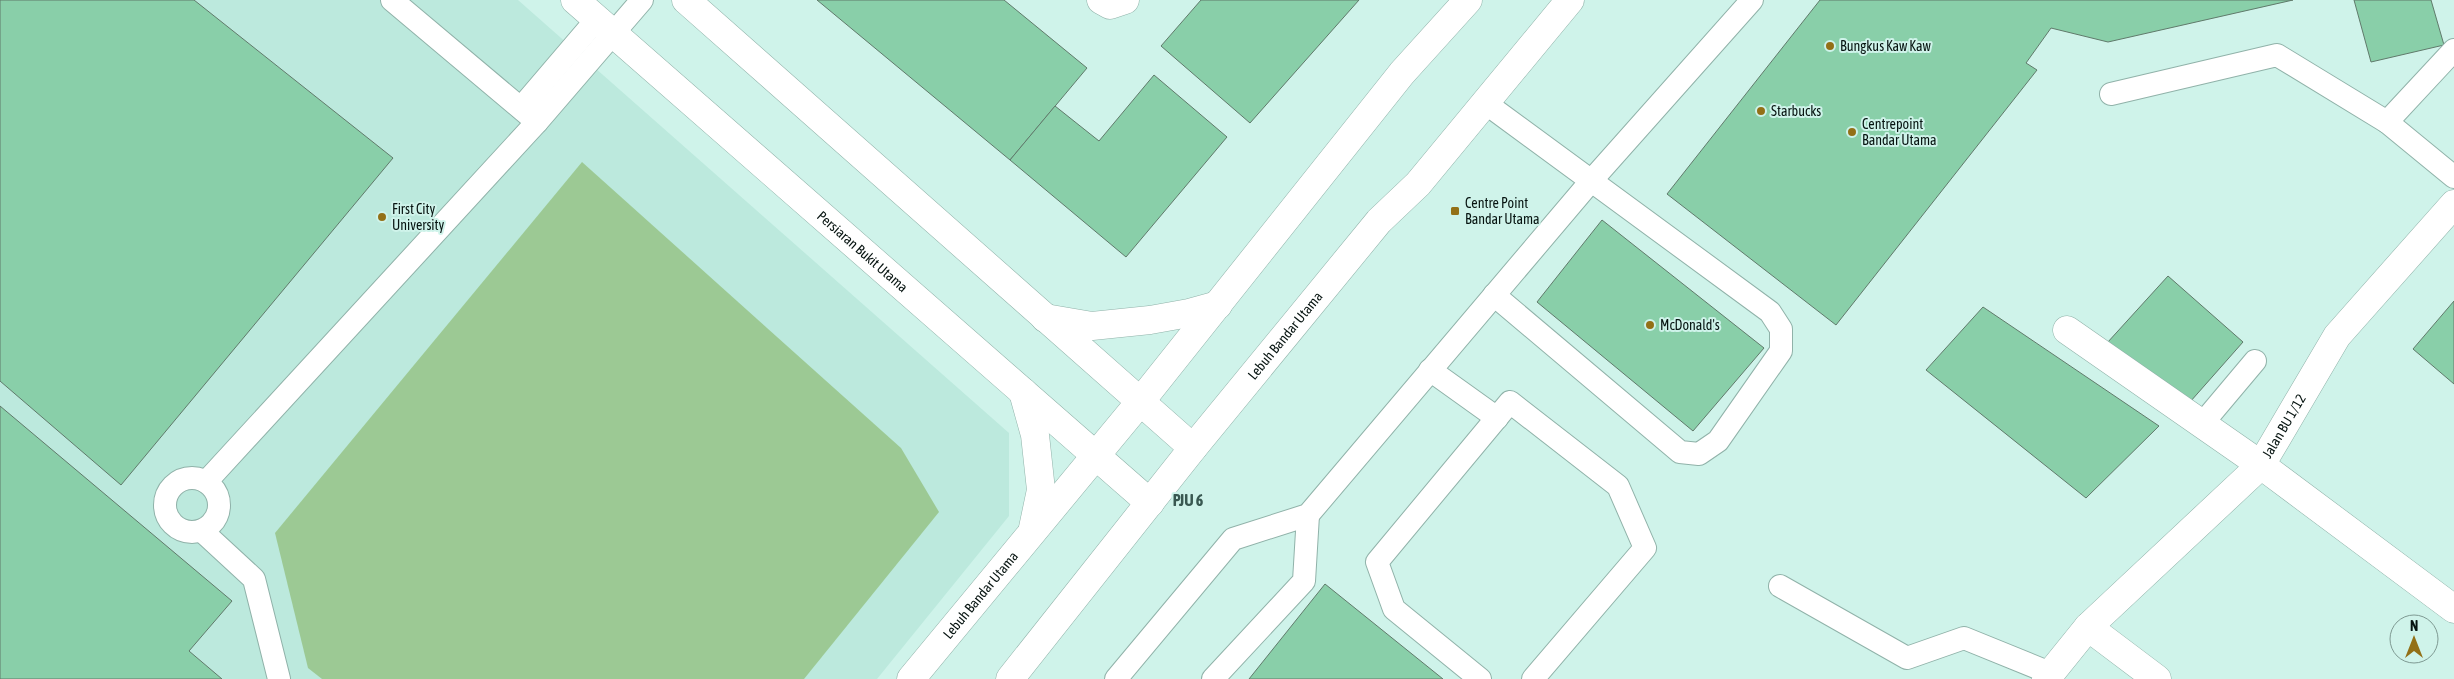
<svg xmlns="http://www.w3.org/2000/svg" width="2454" height="679" font-family="'Asap Condensed',sans-serif">
	<style>
		.built { fill: #bce9dd }
		.green { fill: #9cc994 }
		.building { fill: #89cfa9; stroke: #607a6b }
		.lines { fill: none; stroke-linecap: round; stroke-linejoin: round }
		.service-casing { stroke: #90b2a9; stroke-width: 24 }
		.minor-casing { stroke: #90b2a9; stroke-width: 29 }
		.tertiary-casing { stroke: #90b2a9; stroke-width: 29 }
		.secondary-casing { stroke: #90b2a9; stroke-width: 29 }
		.service { stroke: #fff; stroke-width: 22 }
		.minor { stroke: #fff; stroke-width: 28 }
		.tertiary { stroke: #fff; stroke-width: 28 }
		.secondary { stroke: #fff; stroke-width: 28 }
		.poi-dot { fill: #937017; stroke: #cff3ea; stroke-width: 2 }
		.labels { text-anchor: middle; dominant-baseline: central; stroke-width: 4; stroke-linejoin: round; paint-order: stroke }
		.poi-label { font-size: 14px; fill: #071411; stroke: #cff3ea; text-anchor: start }
		.street-label { font-size: 14px; fill: #071411; stroke: #cff3ea }
		.quarter-label { font-size: 16px; font-weight: bold; fill: #395851; stroke: #cff3ea }
	</style>
	<rect width="100%" height="100%" fill="#cff3ea"/>
	<path class="built" d="M0,0H518L1009,433V516L877,679H0Z"/>
	<path class="green" d="M582,162L901,448L939,512L804,679H322L308,668L275,533Z"/>
	<g class="building">
		<path d="M0,0H194L393,158L121,485L0,381Z"/>
		<path d="M817,0H1004L1087,68L1010,160Z"/>
		<path d="M1201,0H1359L1250,123L1161,46Z"/>
		<path d="M1820,0H2293L2108,42L2051,28L2026,63L2037,70L1836,325L1667,194Z"/>
		<path d="M2354,0H2431L2444,45L2371,62Z"/>
		<path d="M1154,75L1227,137L1126,257L1010,160L1055,106L1099,141Z"/>
		<path d="M1602,220L1764,348L1693,431L1537,302Z"/>
		<path d="M2168,276L2243,342L2190,402L2107,343Z"/>
		<path d="M2454,301V384L2413,349Z"/>
		<path d="M1983,307L2159,426L2086,498L1926,370Z"/>
		<path d="M0,406L232,601L189,651L222,679H0Z"/>
		<path d="M1325,584L1443,679H1249Z"/>
	</g>
	<g class="lines">
		<g class="service-casing">
			<g id="service">
				<path d="M392,0L537,122"/>
				<path d="M2454,50L2387,122L2454,177"/>
				<path d="M2111,94L2277,55L2387,122"/>
				<path d="M1484,102L1770,312L1781,329V351L1718,441L1699,454L1680,452L1494,295"/>
				<path d="M521,108L597,19"/>
				<path d="M1430,370L1497,418"/>
				<path d="M2202,424L2255,361"/>
				<circle cx="192" cy="505" r="27"/>
				<path d="M206,482L537,122L642,0"/>
				<path d="M202,531L254,579L279,679"/>
				<path d="M1780,586L1907,658L1964,638L2050,673"/>
				<path d="M1116,679L1233,539L1308,515L1591,181L1752,0"/>
				<path d="M1213,679L1304,581L1308,515"/>
				<path d="M1480,679L1394,609L1377,562L1510,402L1618,486L1645,548L1533,679"/>
			</g>
		</g>
		<g class="minor-casing">
			<g id="minor">
				<path d="M1101,0L1110,5L1125,0"/>
				<path d="M2067,330L2261,465L2454,609"/>
				<path d="M2088,627L2157,679"/>
				<path id="s1" d="M2046,679L2088,627L2261,465L2337,336L2454,204"/>
			</g>
		</g>
		<g class="tertiary-casing">
			<g id="tertiary">
				<path id="s2" d="M575,0L1150,503"/>
				<path d="M686,0L1193,448"/>
			</g>
		</g>
		<g class="secondary-casing">
			<g id="secondary">
				<path d="M1045,318L1092,326L1150,320L1189,313L1218,305"/>
				<path d="M1023,392L1035,435L1041,490L1033,528"/>
				<path id="s3" d="M911,679L1140,402L1402,73L1468,0"/>
				<path id="s4" d="M1010,679L1193,448L1379,221L1418,184L1570,0"/>
			</g>
		</g>
		<use href="#service" class="service"/>
		<use href="#minor" class="minor"/>
		<use href="#tertiary" class="tertiary"/>
		<use href="#secondary" class="secondary"/>
	</g>
	<g class="poi-dot">
		<circle cx="1830" cy="46" r="5"/>
		<circle cx="1761" cy="111" r="5"/>
		<circle cx="1852" cy="132" r="5"/>
		<rect x="1450" y="206" width="10" height="10" rx="2.5"/>
		<circle cx="382" cy="217" r="5"/>
		<circle cx="1650" cy="325" r="5"/>
	</g>
	<g class="labels">
		<g class="poi-label">
			<text x="1840" y="46">Bungkus Kaw Kaw</text>
			<text x="1771" y="111">Starbucks</text>
			<text x="1862" y="124">Centrepoint<tspan x="1862" dy="16">Bandar Utama</tspan></text>
			<text x="1465" y="203">Centre Point<tspan x="1465" dy="16">Bandar Utama</tspan></text>
			<text x="392" y="209">First City<tspan x="392" dy="16">University</tspan></text>
			<text x="1660" y="325">McDonald's</text>
		</g>
		<g class="street-label">
			<text stroke="none"><textPath href="#s2" startOffset="382">Persiaran Bukit Utama</textPath></text>
			<text stroke="none"><textPath href="#s4" startOffset="440">Lebuh Bandar Utama</textPath></text>
			<text stroke="none"><textPath href="#s1" startOffset="349">Jalan BU 1/12</textPath></text>
			<text stroke="none"><textPath href="#s3" startOffset="109">Lebuh Bandar Utama</textPath></text>
		</g>
		<g class="quarter-label">
			<text x="1188" y="500">PJU 6</text>
		</g>
	</g>
	<g transform="translate(2414 639)"><circle r="24" fill="#cff3ea" stroke="#7f9a93"/>
	<path d="M0-4L9 19L0 12L-9 19Z" fill="#937017"/>
	<text y="-8" font-size="14" font-weight="bold" text-anchor="middle" fill="#071411">N</text>
	</g>
</svg>
